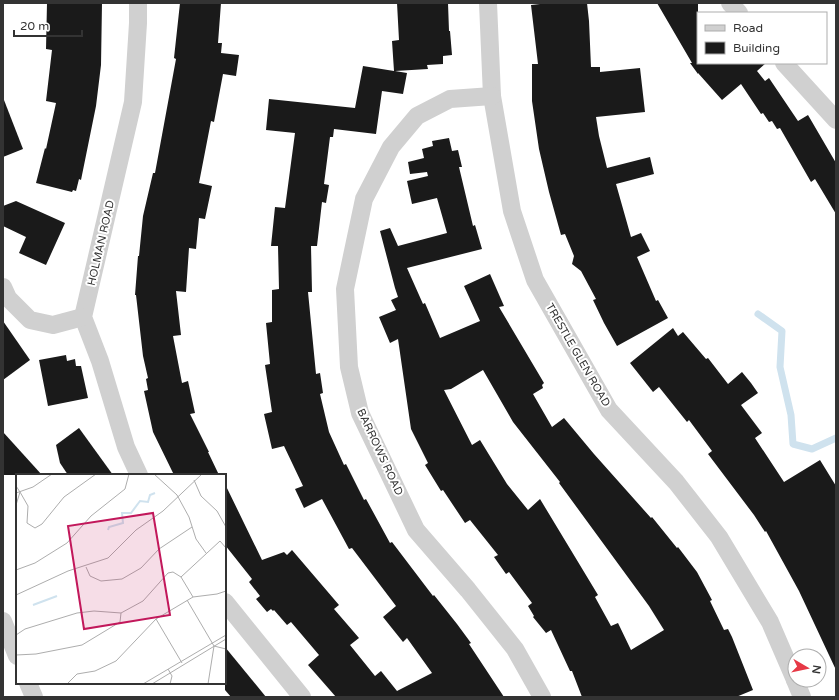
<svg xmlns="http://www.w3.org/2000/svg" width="839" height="700" font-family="'Varela Round',sans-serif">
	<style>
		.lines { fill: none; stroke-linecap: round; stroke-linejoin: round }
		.stream { stroke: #cfe2ee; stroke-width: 7 }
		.building { fill: #1a1a1a; fill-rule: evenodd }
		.minor { stroke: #d0d0d0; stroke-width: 18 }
		.labels { text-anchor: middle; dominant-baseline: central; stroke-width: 4; stroke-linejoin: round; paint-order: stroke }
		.street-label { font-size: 11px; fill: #333; stroke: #fff }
		.inset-river { fill: none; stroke: #cfe2ee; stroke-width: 2 }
		.inset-road { fill: none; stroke: #adadad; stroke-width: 1 }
		.view { fill: #c2185b; fill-opacity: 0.15; stroke: #c2185b; stroke-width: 2 }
		.inset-edge { fill: none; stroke: #333; stroke-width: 2 }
	</style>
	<rect width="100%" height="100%" fill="#fff"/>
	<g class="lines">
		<path class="stream" d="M758,314L782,331L780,367L791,415L793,444L812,449L836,438"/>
	</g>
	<g class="building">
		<path d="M47,3H102L101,65L96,106L81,180L79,179L76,191L73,190L72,192L36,183L45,148L46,149L56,103L46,101L52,50L46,49Z"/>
		<path d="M180,3H221L218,43H222L221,53L239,55L236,76L223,74L214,122L211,121L199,183L212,186L205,219L199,218L196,249L189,248L186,292L176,291L181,335L173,336L182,383L188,381L195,413L190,414L209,452H208L219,475H174L153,432L144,391L148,390L146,379L148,378L143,356L136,295H135L138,256H139L143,216L153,173H155L176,59L174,58Z"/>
		<path d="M397,3H448L449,31H450L452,55L443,56V64L427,65L428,69L395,71L407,73L403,94L382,91L376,134L334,129L333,137H330L324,184L329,185L326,203L322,202L317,246H311L312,292H308L316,374L320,373L323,393L320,394L329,432L344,465L346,464L364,500L366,499L390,543L392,542L433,596L434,595L457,624L471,643L469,644L504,697H336L308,665L319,655L291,622L287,625L274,610L273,611L271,609L267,612L256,599L260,596L249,582L252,579L225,545V484L262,560L284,552L287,555L292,550L339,605L334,609L359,638L350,645L375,676L381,671L397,691L432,673L407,638L403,642L383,617L396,606L352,548L349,549L322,499L304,508L295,489L303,486L284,446L272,449L264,414L272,412L265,365L270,364L266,323L272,322V290L279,289L278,246H271L275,207L285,208L295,133L266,130L269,99L355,108L363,66L394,71L392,41L399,40Z"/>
		<path d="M549,3H587L589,21L591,67H600V72L640,68L645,112L596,117L599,136L607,168L650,157L654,174L616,184L631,237L641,233L650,251L637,257L656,301L658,300L668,318L617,346L604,323L593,300L596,299L581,271L572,264L574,256L565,234L561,235L549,192L539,149L532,101V64H538L531,5Z"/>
		<path d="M657,3H698V63H766L757,71L765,81L769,78L798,121L808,115L836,163V214L815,179L811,182L780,128L777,129L772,121L769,122L763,113L761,114L741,84L722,100L698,73V74L690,63H692Z"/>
		<path d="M3,100H4L23,149L3,157Z"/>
		<path d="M449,138L452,151L458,150L462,167H459L473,226L475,225L482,249L407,268L423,304L425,303L440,338L480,321L464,286L490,274L504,306L499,307L544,383L542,385L543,388L533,394L552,427L564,418L594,454L651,518L652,517L677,548L678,547L697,572L712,600L710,601L724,630L728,629L732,637L753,690L736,697H582L572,671H570L551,630L546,633L533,617L534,616L528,606L532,603L509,572L506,574L494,557L498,555L470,520L465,523L443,490L441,491L425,465L428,463L411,429L398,339L390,343L379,317L396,310L391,300L398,297L395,288L380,231L390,228L398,246L447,233L437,198L412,204L407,181L428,176L427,172L410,174L408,162L424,158L422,149L433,146L432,141ZM483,370L513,422L560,482L559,483L649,606L664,630L631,650L618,623L611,626L595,597L598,595L540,499L528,510L507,484L480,440L472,445L444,390L451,389Z"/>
		<path d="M16,201L65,223L46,265L19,253L26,237L3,226V206Z"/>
		<path d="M3,321L30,360L3,380Z"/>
		<path d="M673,328L678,336L683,332L706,359L708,358L728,384L742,372L751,383L758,393L741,405L762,433L755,438L784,482L820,460L836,486V670L799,591L766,531L765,532L754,515L708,454L712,451L689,420L687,422L659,387L653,392L630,363Z"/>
		<path d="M66,355L67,361L75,359L76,366H81L88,398L48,406L39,360Z"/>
		<path d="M79,428L113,475H68L60,463L56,445Z"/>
		<path d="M3,432L42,475H3Z"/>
		<path d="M225,647L266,697H231L225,690Z"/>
	</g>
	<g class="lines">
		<g class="minor">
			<path d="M138,3V23L133,102L83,317L100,361L126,447L139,475"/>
			<path d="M488,3L492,96L512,211L535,280L609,410L676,482L719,537L770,622L795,680"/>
			<path d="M730,3L739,13"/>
			<path d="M784,63L836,120"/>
			<path d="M492,96L450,99L417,116L391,147L364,199L345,289L349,367L360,413L416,530L468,590L515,649L542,697"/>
			<path d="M3,287L8,298L30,320L53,325L83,317"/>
			<path d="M225,602L302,697"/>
			<path d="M3,621L17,656"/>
			<path d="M795,680L802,697"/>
			<path d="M28,683L34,697"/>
		</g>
	</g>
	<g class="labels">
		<g class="street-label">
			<text transform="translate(101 243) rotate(-77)">HOLMAN ROAD</text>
			<text transform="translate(578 355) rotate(60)">TRESTLE GLEN ROAD</text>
			<text transform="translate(380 452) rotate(65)">BARROWS ROAD</text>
		</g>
	</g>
	<g transform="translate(16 474)">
		<rect width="210" height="210" fill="#fff"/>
		<path class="inset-river" d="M92,56L93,53L107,49L106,39H115L124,27L132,28L134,21L139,19M17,131L41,122"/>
		<path class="inset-road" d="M138,0L161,21L173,43L180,65L190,79M178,6L185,22L201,37L210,53M0,12L4,18L0,31M4,18L12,32L11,49L19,54L26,50L48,23L80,0M0,19L17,13L36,0M70,93L74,102L85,107L106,105L125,94L143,75L176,53M0,96L19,89L51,69L75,42L109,15L113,0M165,103L204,67L210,74M0,121L52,97L92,84L120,56L147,37L186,0M171,126L198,172L210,175M140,145L166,189M0,161L9,155L61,139L78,137L105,139L127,127L152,99L157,98L165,103L177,123M0,181L20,180L66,171L104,148L105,139M152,195L156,202L154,210M51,210L61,200L79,197L100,187L140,145L177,123L201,120L210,117M127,210L210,161M136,210L210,165M192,210L198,172"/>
		<path class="view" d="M137,39L154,141L68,155L52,52Z"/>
		<rect width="210" height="210" class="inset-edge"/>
	</g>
	<rect width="839" height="700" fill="none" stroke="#333333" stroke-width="8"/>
	<rect x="697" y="12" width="130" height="52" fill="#ffffff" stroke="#adadad"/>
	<rect x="705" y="25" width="20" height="6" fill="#d0d0d0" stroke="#adadad"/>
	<text x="733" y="32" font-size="12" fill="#333333">Road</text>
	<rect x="705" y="42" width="20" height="12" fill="#1a1a1a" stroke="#adadad"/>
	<text x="733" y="52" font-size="12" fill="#333333">Building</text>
	<g transform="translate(807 668) rotate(99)"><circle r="19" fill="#ffffff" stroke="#adadad"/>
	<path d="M0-3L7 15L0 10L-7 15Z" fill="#e63946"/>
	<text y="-6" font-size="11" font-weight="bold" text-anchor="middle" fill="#333333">N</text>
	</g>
	<path d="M14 30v6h68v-6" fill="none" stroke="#333333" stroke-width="2"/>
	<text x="20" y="30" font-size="12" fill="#333333" stroke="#ffffff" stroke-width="3" paint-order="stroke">20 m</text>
</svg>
